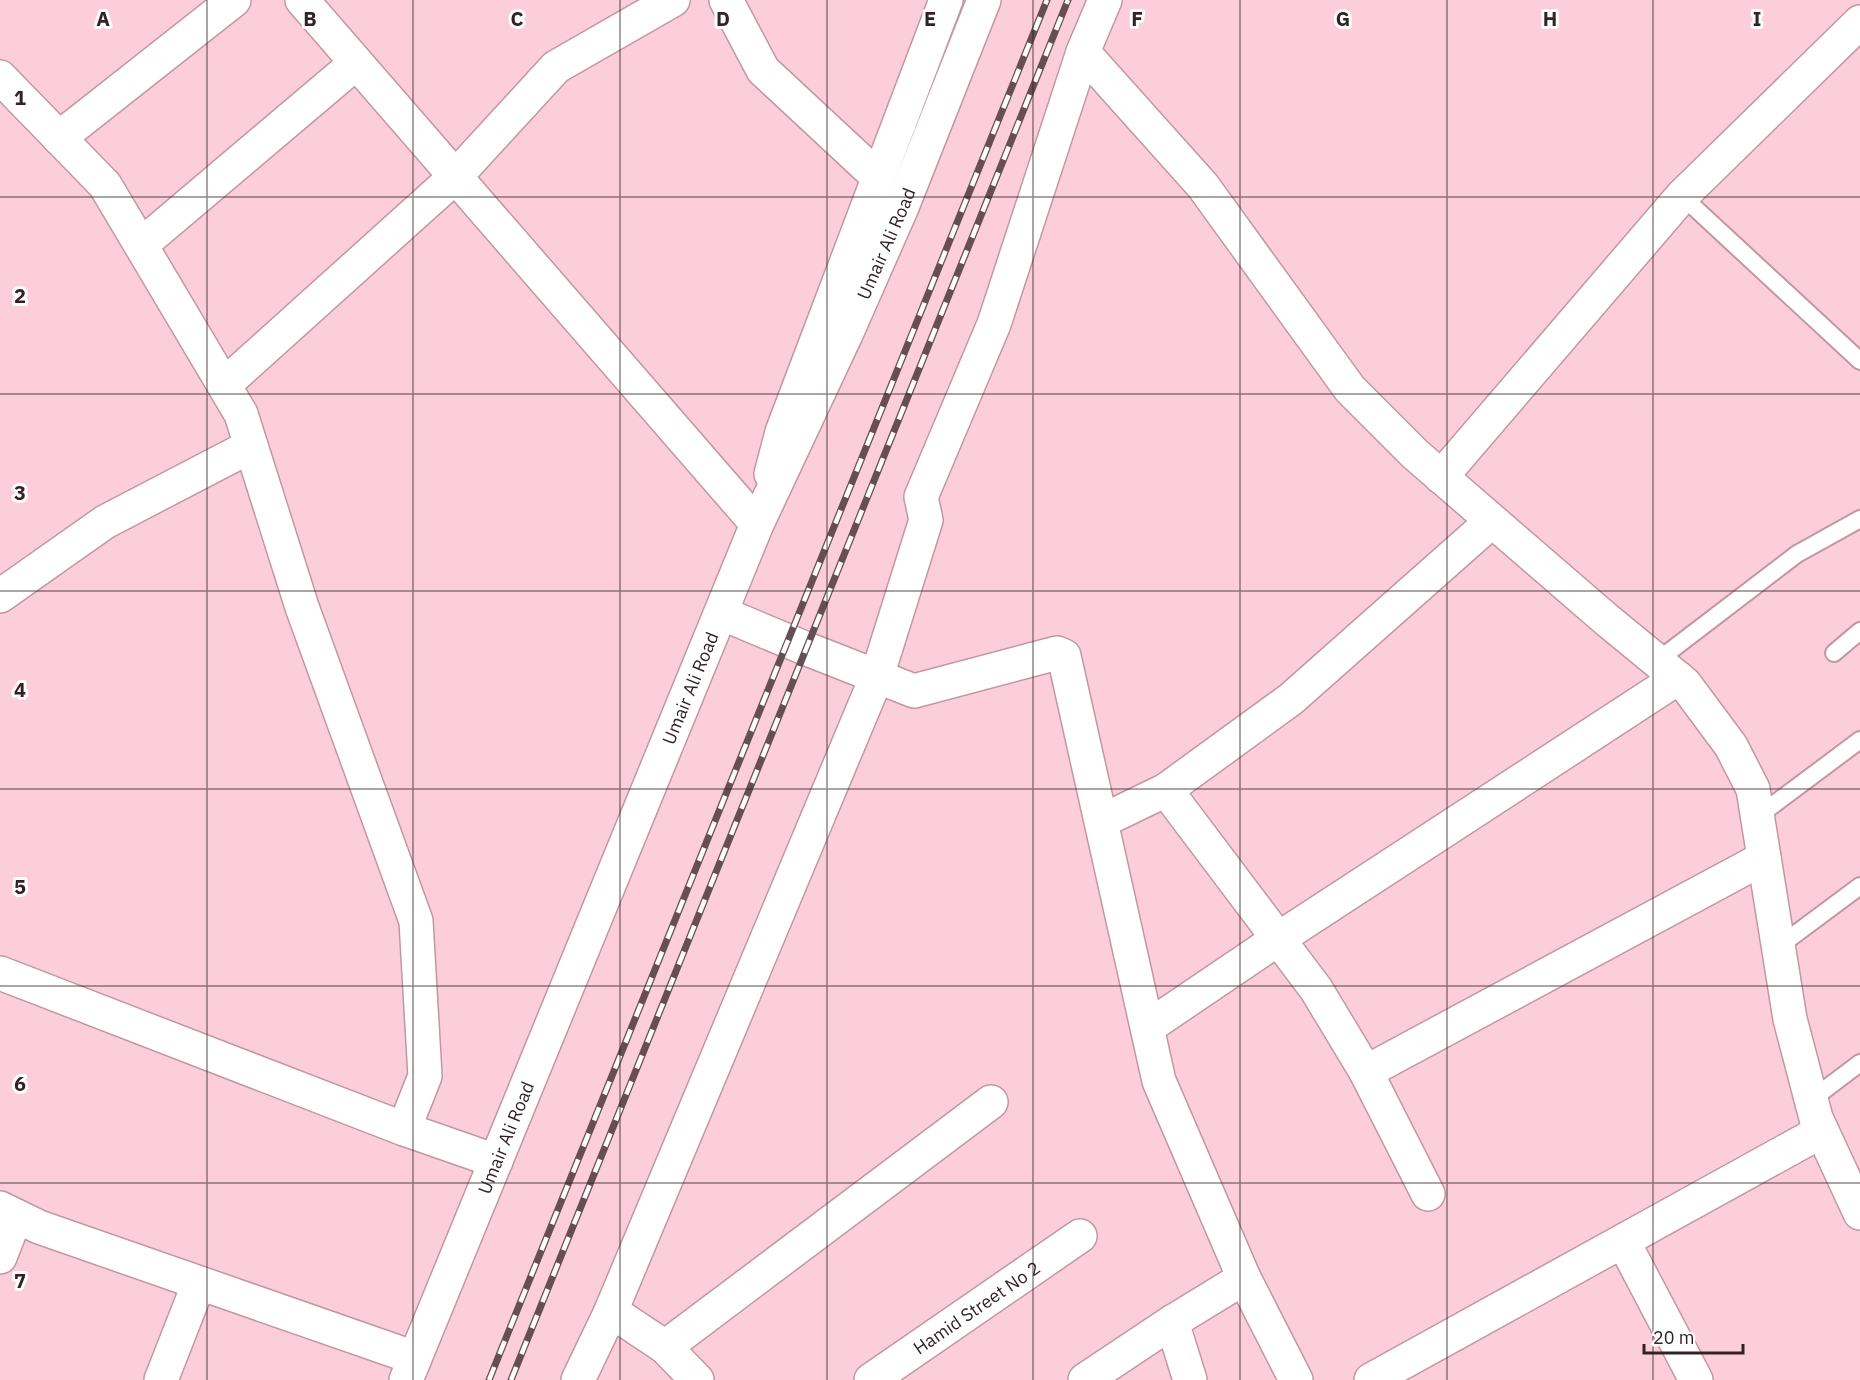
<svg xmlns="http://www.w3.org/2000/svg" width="1860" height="1380" font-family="'IBM Plex Sans',sans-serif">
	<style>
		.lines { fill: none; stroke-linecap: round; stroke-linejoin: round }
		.service-casing { stroke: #c297a4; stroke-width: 20 }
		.minor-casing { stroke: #c297a4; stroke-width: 36 }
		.tertiary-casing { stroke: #c297a4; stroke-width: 36 }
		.service { stroke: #fff; stroke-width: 16 }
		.minor { stroke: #fff; stroke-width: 33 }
		.tertiary { stroke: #fff; stroke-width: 33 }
		.rail-casing { stroke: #654e55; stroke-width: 7 }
		.rail { stroke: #fdfdfd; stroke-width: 4.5; stroke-dasharray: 14; stroke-linecap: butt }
		.grid { fill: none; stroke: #322227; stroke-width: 1.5; stroke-opacity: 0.55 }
		.labels { text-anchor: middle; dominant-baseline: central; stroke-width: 6; stroke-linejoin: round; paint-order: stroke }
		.street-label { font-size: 18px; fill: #322227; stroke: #fdfdfd }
		.grid-label { font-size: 20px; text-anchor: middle; font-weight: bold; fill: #322227; stroke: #fdfdfd; stroke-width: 6; stroke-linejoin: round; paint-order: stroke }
	</style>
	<rect width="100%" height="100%" fill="#fccedb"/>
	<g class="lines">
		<g class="service-casing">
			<g id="service">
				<path d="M1682,196L1860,361"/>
				<path d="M1834,653L1860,631"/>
				<path d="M1657,661L1797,554L1860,519"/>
				<path d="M1757,817L1860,740"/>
				<path d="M1778,947L1860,886"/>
				<path d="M1811,1100L1860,1063"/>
			</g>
		</g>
		<g class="minor-casing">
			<g id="minor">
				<path d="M302,0L757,524"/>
				<path d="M726,0L763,70L878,177"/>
				<path d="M1083,52L1203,186L1350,389L1415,454L1607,620L1685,684L1731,746L1753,789L1790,1019L1816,1118L1860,1213"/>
				<path d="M0,77L105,185L241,414L302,607L416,921L425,1076L404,1129"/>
				<path d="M59,138L234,0"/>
				<path d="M141,245L356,63"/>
				<path d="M224,385L455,177L556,67L673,0"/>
				<path d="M771,474L782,432L946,0"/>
				<path d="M1441,477L1682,196L1860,22"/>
				<path d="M0,596L105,522L251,446"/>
				<path d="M721,613L807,649L914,691L1057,653L1064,656L1159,1081L1244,1278L1296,1380"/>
				<path d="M1166,790L1316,989L1366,1072L1428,1194"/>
				<path d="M1102,821L1166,790L1291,699L1492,521"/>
				<path d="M0,973L404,1129L496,1161"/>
				<path d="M1148,1027L1278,939L1678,678"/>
				<path d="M1366,1072L1764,858"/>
				<path d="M0,1208L39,1227L415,1358"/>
				<path d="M1623,1241L1696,1380"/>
				<path d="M0,1257L16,1216"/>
				<path d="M611,1311L665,1347L697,1380"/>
				<path d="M665,1347L991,1102"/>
				<path d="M161,1380L199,1283"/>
				<path d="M578,1380L611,1311L877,676L926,520L921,497L994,324L1083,52L1105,0"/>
				<path id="s1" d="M871,1380L1080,1236"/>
				<path d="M1085,1380L1172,1322"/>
				<path d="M1190,1380L1172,1322L1244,1278"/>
				<path d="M1371,1380L1822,1131"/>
			</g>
		</g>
		<g class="tertiary-casing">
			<g id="tertiary">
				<path id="s2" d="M406,1380L757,524L847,332L902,207L984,0"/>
			</g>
		</g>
		<use href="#service" class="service"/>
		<use href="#minor" class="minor"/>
		<use href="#tertiary" class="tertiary"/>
		<g class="rail-casing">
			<g id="rail">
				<path d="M489,1380L1047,0"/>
				<path d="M511,1380L1068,0"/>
			</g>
		</g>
		<use href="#rail" class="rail"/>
	</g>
	<path class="grid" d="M207,0V1380M413,0V1380M620,0V1380M827,0V1380M1033,0V1380M1240,0V1380M1447,0V1380M1653,0V1380M0,197H1860M0,394H1860M0,591H1860M0,789H1860M0,986H1860M0,1183H1860"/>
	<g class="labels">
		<g class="street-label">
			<text stroke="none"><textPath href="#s2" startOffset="1234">Umair Ali Road</textPath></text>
			<text stroke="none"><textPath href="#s2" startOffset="748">Umair Ali Road</textPath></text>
			<text stroke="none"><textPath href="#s2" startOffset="262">Umair Ali Road</textPath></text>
			<text stroke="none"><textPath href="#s1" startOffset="128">Hamid Street No 2</textPath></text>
		</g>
	</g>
	<g class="grid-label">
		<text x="103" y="26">A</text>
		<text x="310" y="26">B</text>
		<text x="517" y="26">C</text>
		<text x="723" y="26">D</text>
		<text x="930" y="26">E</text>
		<text x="1137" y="26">F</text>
		<text x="1343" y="26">G</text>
		<text x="1550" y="26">H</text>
		<text x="1757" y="26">I</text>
		<text x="20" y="105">1</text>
		<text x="20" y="303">2</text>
		<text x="20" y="500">3</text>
		<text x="20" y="697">4</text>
		<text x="20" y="894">5</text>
		<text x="20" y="1091">6</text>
		<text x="20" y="1288">7</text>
	</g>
	<path d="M1644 1344v9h99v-9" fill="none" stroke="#322227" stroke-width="3"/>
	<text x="1653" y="1344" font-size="18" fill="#322227" stroke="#fdfdfd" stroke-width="4.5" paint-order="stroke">20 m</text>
</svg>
